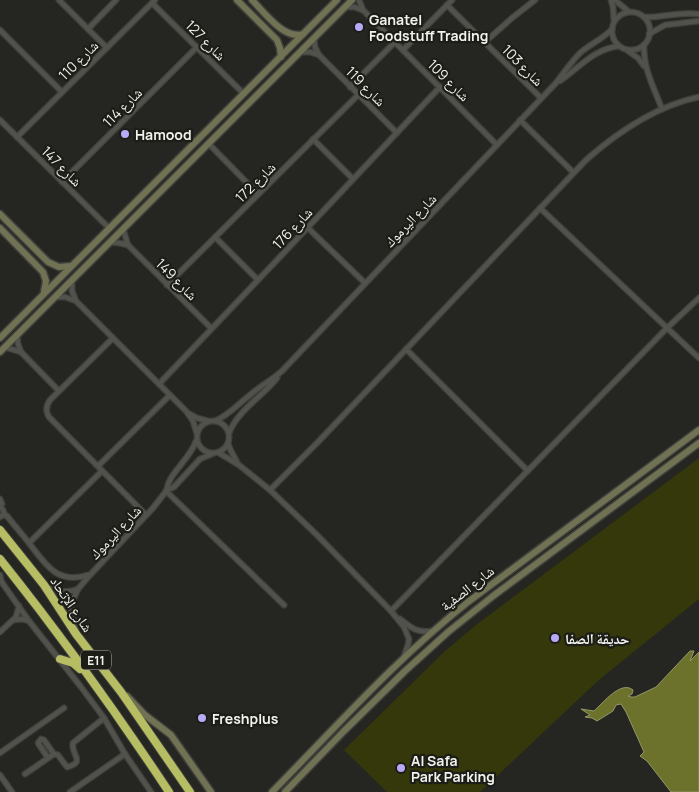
<svg xmlns="http://www.w3.org/2000/svg" width="699" height="792" font-family="Manrope,'Noto Naskh Arabic',sans-serif">
	<style>
		.green { fill: #35380a }
		.water { fill: #6c712c; stroke: #949766 }
		.lines { fill: none; stroke-linecap: round; stroke-linejoin: round }
		.street-casing { stroke: #40413c; stroke-width: 7 }
		.secondary-casing { stroke: #40413c; stroke-width: 9 }
		.highway-casing { stroke: #40413c; stroke-width: 10 }
		.street { stroke: #52524c; stroke-width: 4.5 }
		.secondary { stroke: #707253; stroke-width: 6 }
		.highway { stroke: #b6bd62; stroke-width: 8 }
		.poi-dot { fill: #b9aaf7; stroke: #1c1d17; stroke-width: 2 }
		.labels { text-anchor: middle; dominant-baseline: central; stroke-width: 4.5; stroke-linejoin: round; paint-order: stroke }
		.shield { fill: #1c1d17; stroke: #b1b1ad; stroke-width: 1 }
		.shield-label { font-size: 12px; font-weight: bold; fill: #f1f1ed }
		.poi-label { font-size: 14px; font-weight: bold; fill: #f1f1ed; stroke: #1c1d17; text-anchor: start }
		.street-label { font-size: 14px; fill: #f1f1ed; stroke: #1c1d17 }
	</style>
	<rect width="100%" height="100%" fill="#252621"/>
	<path class="green" d="M699,458V599L600,679L480,792H387L344,750L445,651L476,625Z"/>
	<path class="water" d="M690,651H694L690,661L699,652V792H671L647,761L640,756L644,752L626,712L621,704L616,705L613,711L597,721L592,718L585,717L590,715L581,709L594,711C603,703 621,680 633,690L632,694L628,696L631,697H635L656,687Z"/>
	<g class="lines">
		<g class="street-casing">
			<g id="street">
				<path d="M59,0L107,48"/>
				<path d="M359,0L363,10L497,145"/>
				<path d="M611,0L613,7L614,21"/>
				<path d="M615,0L629,12"/>
				<path d="M152,3L244,94"/>
				<path d="M447,5L541,98"/>
				<path d="M345,7H354L362,10"/>
				<circle cx="631" cy="31" r="19"/>
				<path d="M644,17C662,18 680,11 699,14"/>
				<path d="M88,29L116,0"/>
				<path d="M0,30L62,92"/>
				<path d="M649,34L665,25L699,21"/>
				<path d="M314,38L315,47L319,55L397,133"/>
				<path d="M485,42L512,18L535,0"/>
				<path d="M644,45C643,68 654,88 662,109"/>
				<path d="M403,50L452,0"/>
				<path d="M628,51L638,58L644,66"/>
				<path d="M301,52H310L319,55"/>
				<path d="M560,81C580,67 594,49 619,46"/>
				<path d="M350,87L395,42"/>
				<path d="M0,120L109,228"/>
				<path d="M520,120L573,172"/>
				<path d="M17,137L155,0"/>
				<path d="M313,139L353,179"/>
				<path d="M209,144L258,194"/>
				<path d="M62,182L197,47"/>
				<path d="M540,208L699,358"/>
				<path d="M308,228L365,283"/>
				<path d="M123,229L128,245L211,328"/>
				<path d="M215,237L258,280"/>
				<path d="M110,242L119,243L128,245"/>
				<path d="M72,280V291L76,301L186,411L193,421L197,434"/>
				<path d="M167,285L358,95"/>
				<path d="M55,297H65L76,301"/>
				<path d="M17,335L18,344L21,352"/>
				<path d="M113,338L50,400C46,406 45,411 49,417L146,515"/>
				<path d="M4,347L21,352L59,391"/>
				<path d="M406,349L528,471"/>
				<path d="M159,384L278,259L440,87"/>
				<path d="M188,413L197,418L208,421"/>
				<circle cx="213" cy="437" r="16"/>
				<path d="M215,421C229,415 238,404 250,395C260,386 272,380 282,371L555,84C563,74 571,62 580,53C590,44 603,39 612,29"/>
				<path d="M229,433C238,410 262,397 277,378"/>
				<path d="M228,444L231,451L237,462"/>
				<path d="M219,453L239,465L270,490L316,534L391,611L404,627L409,639L408,645L404,656"/>
				<path d="M98,466L170,395"/>
				<path d="M167,490C167,475 191,458 196,441"/>
				<path d="M270,490L318,442L586,160C619,131 656,106 699,97"/>
				<path d="M166,491L284,605"/>
				<path d="M0,499L2,504L0,506"/>
				<path d="M0,506L3,510L5,515"/>
				<path d="M0,517L3,515L7,516C14,525 22,534 29,543C45,564 57,585 88,575"/>
				<path d="M29,543L102,471"/>
				<path d="M0,575L1,580L3,584L29,621L81,687L104,718L125,754L151,792"/>
				<path d="M46,586C57,591 66,594 78,589"/>
				<path d="M391,611L667,328L699,298"/>
				<path d="M400,619C412,628 416,633 432,631"/>
				<path d="M14,620L22,619L29,621"/>
				<path d="M76,630L71,608L73,600L78,589L90,575L153,508L167,490L174,487L200,459L212,454"/>
				<path d="M0,632L16,617L19,606"/>
				<path d="M0,753L64,708"/>
				<path d="M48,758L38,743L41,739L44,740L54,754"/>
				<path d="M25,774L54,754L58,755L67,767C87,762 70,754 73,743L104,718"/>
				<path d="M0,775L12,792"/>
				<path d="M70,792L125,754"/>
			</g>
		</g>
		<g class="secondary-casing">
			<g id="secondary">
				<path d="M237,0L277,40L280,48L281,57"/>
				<path d="M252,0C265,13 284,40 303,34"/>
				<path d="M0,214L48,262L59,267L71,266"/>
				<path d="M0,228L43,272L46,281L44,292"/>
				<path d="M0,338L337,0"/>
				<path d="M0,352L352,0"/>
				<path d="M127,696L145,715L171,735L211,792"/>
				<path d="M272,792C336,727 396,659 468,602L699,430"/>
				<path d="M285,792L344,731L405,671L448,632L493,596L699,443"/>
			</g>
		</g>
		<g class="highway-casing">
			<g id="highway">
				<path d="M0,530L44,585L76,634L121,692L190,792"/>
				<path d="M0,559C60,634 116,712 169,792"/>
				<path d="M60,659L73,663L80,669"/>
			</g>
		</g>
		<use href="#street" class="street"/>
		<use href="#secondary" class="secondary"/>
		<use href="#highway" class="highway"/>
	</g>
	<g class="poi-dot">
		<circle cx="359" cy="27" r="5"/>
		<circle cx="125" cy="134" r="5"/>
		<circle cx="555" cy="638" r="5"/>
		<circle cx="202" cy="718" r="5"/>
		<circle cx="401" cy="768" r="5"/>
	</g>
	<g class="labels">
		<rect class="shield" x="81" y="650.5" width="30" height="19" rx="4"/>
		<g class="shield-label">
			<text x="96" y="660">E11</text>
		</g>
		<g class="poi-label">
			<text x="369" y="19">Ganatel<tspan x="369" dy="16">Foodstuff Trading</tspan></text>
			<text x="135" y="134">Hamood</text>
			<text x="565" y="638">حديقة الصفا</text>
			<text x="212" y="718">Freshplus</text>
			<text x="411" y="760">Al Safa<tspan x="411" dy="16">Park Parking</tspan></text>
		</g>
		<g class="street-label">
			<text transform="translate(206 40) rotate(45)">شارع 127</text>
			<text transform="translate(78 60) rotate(-45)">شارع 110</text>
			<text transform="translate(523 65) rotate(45)">شارع 103</text>
			<text transform="translate(449 80) rotate(45)">شارع 109</text>
			<text transform="translate(366 86) rotate(45)">شارع 119</text>
			<text transform="translate(122 107) rotate(-45)">شارع 114</text>
			<text transform="translate(62 166) rotate(45)">شارع 147</text>
			<text transform="translate(255 182) rotate(-45)">شارع 172</text>
			<text transform="translate(410 220) rotate(-46)">شارع اليرموك</text>
			<text transform="translate(292 228) rotate(-47)">شارع 176</text>
			<text transform="translate(177 279) rotate(45)">شارع 149</text>
			<text transform="translate(115 532) rotate(-47)">شارع اليرموك</text>
			<text transform="translate(467 588) rotate(-38)">شارع الصفية</text>
			<text transform="translate(72 604) rotate(56)">شارع الإتحاد</text>
		</g>
	</g>
</svg>
